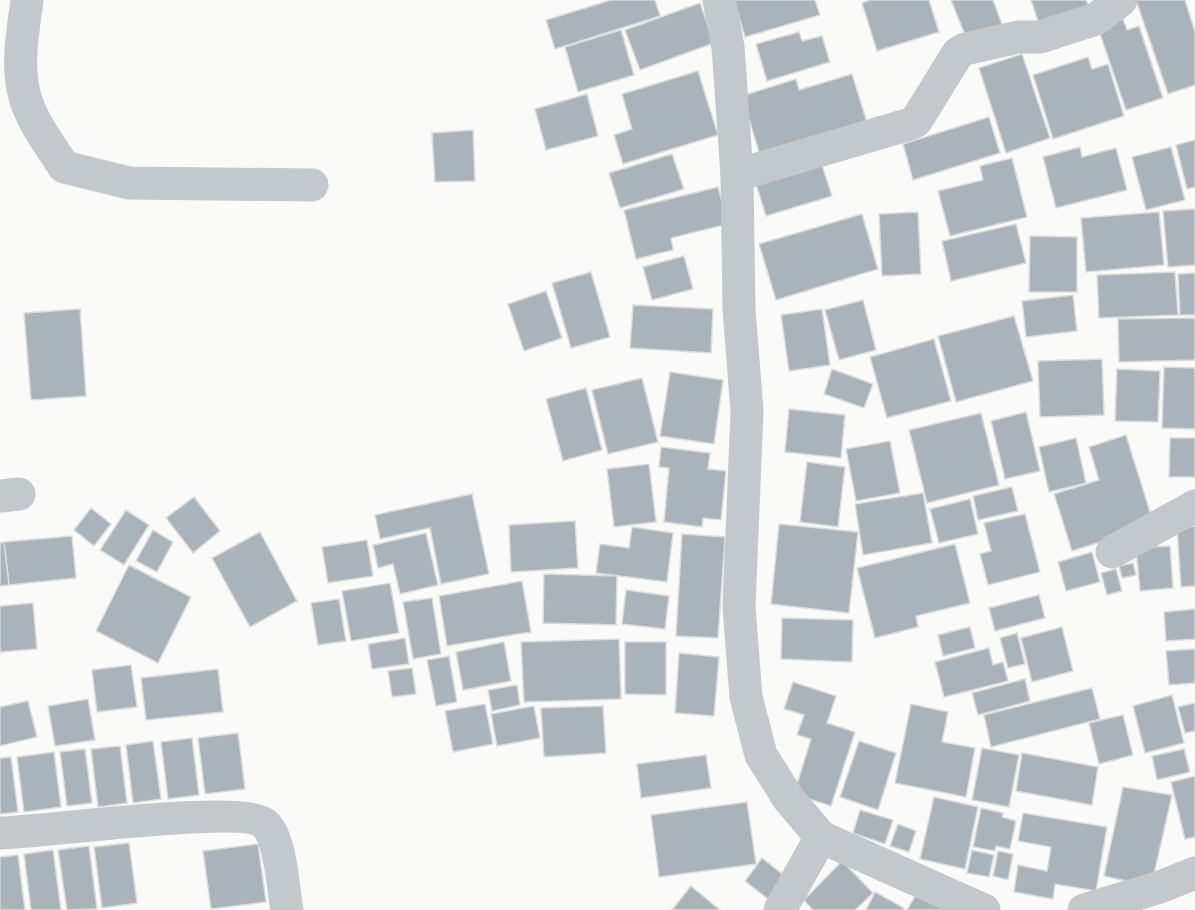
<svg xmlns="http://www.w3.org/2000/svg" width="1195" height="910" font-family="Poppins,sans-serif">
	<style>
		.building { fill: #aab3b9; stroke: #dcdcda; stroke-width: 1.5 }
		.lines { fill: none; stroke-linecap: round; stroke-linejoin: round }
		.minor { stroke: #c3c8cc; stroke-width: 33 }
	</style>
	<rect width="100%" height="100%" fill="#fafaf8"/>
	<g class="building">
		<path d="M611,0H655L660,16L555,49L546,20Z"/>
		<path d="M734,0H815L820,15L745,37Z"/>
		<path d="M870,0H929L939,32L877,51L862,3Z"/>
		<path d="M951,0H993L1003,27L967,40Z"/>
		<path d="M1031,0H1086L1090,10L1040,27Z"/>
		<path d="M1136,0H1185L1195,32V85L1168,94Z"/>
		<path d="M700,3L714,43L640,70L625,30Z"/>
		<path d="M1123,19L1127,30L1139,26L1163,98L1126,110L1098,28Z"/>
		<path d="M621,30L634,75L578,92L565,47Z"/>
		<path d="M799,32L802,41L822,36L830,62L767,81L756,44Z"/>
		<path d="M1022,54L1050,138L1006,153L979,68Z"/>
		<path d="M1088,57L1092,69L1108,64L1124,116L1053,139L1033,75Z"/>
		<path d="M698,71L718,135L623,164L614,135L632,129L622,94Z"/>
		<path d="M852,74L869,129L762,162L742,96L796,79L799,90Z"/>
		<path d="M587,94L598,136L546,150L535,109Z"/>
		<path d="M989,117L1000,153L913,180L903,144Z"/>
		<path d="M473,130L475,181L435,182L432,133Z"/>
		<path d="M1195,140V187L1187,189L1176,145Z"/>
		<path d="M1080,147L1082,157L1116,148L1127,190L1056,208L1043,157Z"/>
		<path d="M1171,147L1185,200L1146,210L1132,157Z"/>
		<path d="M672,154L684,189L620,208L609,173Z"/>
		<path d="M1012,158L1027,217L950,236L938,191L983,180L980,166Z"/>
		<path d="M821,162L832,196L766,216L755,181Z"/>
		<path d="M718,187L728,224L671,238L673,250L636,259L624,210Z"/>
		<path d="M1195,209V265L1168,267L1163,211Z"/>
		<path d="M918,212L921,274L882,276L879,214Z"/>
		<path d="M1159,212L1164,265L1086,272L1081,218Z"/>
		<path d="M862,214L878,269L776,300L759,244Z"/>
		<path d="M1016,224L1026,263L951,281L942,241Z"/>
		<path d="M1030,236L1077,237V292H1029Z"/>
		<path d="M684,256L693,289L652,300L643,267Z"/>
		<path d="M591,272L610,337L571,348L552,283Z"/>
		<path d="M1175,272L1178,315L1099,318L1097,275Z"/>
		<path d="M1195,273V315H1180L1178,274Z"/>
		<path d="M546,291L562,338L524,351L508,304Z"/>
		<path d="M1073,295L1077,331L1026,337L1022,301Z"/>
		<path d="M863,300L876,350L839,360L825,310Z"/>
		<path d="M633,305L713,309L711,353L630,348Z"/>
		<path d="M80,309L86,396L31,400L24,313Z"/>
		<path d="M822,309L830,365L789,371L781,315Z"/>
		<path d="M1014,316L1033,381L956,402L938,336Z"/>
		<path d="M1195,318V360L1119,362L1118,319Z"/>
		<path d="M934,339L951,401L887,418L870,357Z"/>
		<path d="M1102,359L1104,415L1040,417L1038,361Z"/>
		<path d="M1164,367L1195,368V429L1162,428Z"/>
		<path d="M832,369L873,384L864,408L824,394Z"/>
		<path d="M1117,369L1160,371L1158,422L1115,421Z"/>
		<path d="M670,372L723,380L714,444L660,436Z"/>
		<path d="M642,378L658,442L608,454L592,390Z"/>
		<path d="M586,388L602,450L563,461L546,399Z"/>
		<path d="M789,409L845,415L841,458L785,452Z"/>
		<path d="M1026,412L1040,471L1005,479L991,421Z"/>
		<path d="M981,413L999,485L927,503L909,430Z"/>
		<path d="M1126,435L1154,525L1072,551L1054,494L1099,480L1089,447Z"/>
		<path d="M1076,438L1086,483L1049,492L1039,447Z"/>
		<path d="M1170,438H1195V477H1169Z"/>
		<path d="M890,441L900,493L856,501L846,449Z"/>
		<path d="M661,447L710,453L708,469L726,471L721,520L703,518L702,527L664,522L669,468L659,467Z"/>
		<path d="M807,462L845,467L838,527L800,522Z"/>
		<path d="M649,464L656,522L614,527L607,469Z"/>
		<path d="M1012,487L1018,511L978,520L973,496Z"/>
		<path d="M923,493L932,543L863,555L855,504Z"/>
		<path d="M472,494L489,574L441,584L430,528L380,539L375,515Z"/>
		<path d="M194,497L220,531L193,553L166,518Z"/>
		<path d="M970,499L978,534L939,543L930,509Z"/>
		<path d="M91,508L111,524L94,546L74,530Z"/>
		<path d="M126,510L149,525L124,565L100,550Z"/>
		<path d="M1025,514L1040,572L988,585L980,554L991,551L984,523Z"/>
		<path d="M575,521L578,568L511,572L509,525Z"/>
		<path d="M779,524L858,532L849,613L771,604Z"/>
		<path d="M1195,526V586L1181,587L1177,527Z"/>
		<path d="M632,527L673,533L667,582L596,573L600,544L629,548Z"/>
		<path d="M153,530L173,542L157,572L136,561Z"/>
		<path d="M260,532L297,601L250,627L212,558Z"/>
		<path d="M426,533L438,585L400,594L393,564L378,568L373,545Z"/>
		<path d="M682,534L725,537L718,638L676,636Z"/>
		<path d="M72,536L76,578L9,585L4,542Z"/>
		<path d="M367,540L373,576L328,583L322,547Z"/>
		<path d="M4,542L9,585L0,586V543Z"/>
		<path d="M955,544L970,603L916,616L918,627L875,638L857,568Z"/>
		<path d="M1170,546L1173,588L1140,591L1136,548Z"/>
		<path d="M1092,552L1100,582L1066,591L1058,562Z"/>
		<path d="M1133,563L1136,575L1122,578L1119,566Z"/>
		<path d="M129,565L191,597L158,663L96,631Z"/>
		<path d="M1116,569L1122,591L1107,595L1101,573Z"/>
		<path d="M544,574L617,576L616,625L543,623Z"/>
		<path d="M522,581L531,632L447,646L439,596Z"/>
		<path d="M390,583L399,633L351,641L342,591Z"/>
		<path d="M626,590L669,596L665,629L622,624Z"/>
		<path d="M1039,595L1045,618L995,631L989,608Z"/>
		<path d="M432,598L441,654L413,659L403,602Z"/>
		<path d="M339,599L346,641L318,645L311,603Z"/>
		<path d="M33,603L37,649L0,652V606Z"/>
		<path d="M1195,609V639L1166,641L1164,612Z"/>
		<path d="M782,618L853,620L852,662L781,659Z"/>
		<path d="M970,627L975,648L943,656L938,635Z"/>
		<path d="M1062,627L1073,671L1032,682L1021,638Z"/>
		<path d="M1017,633L1025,664L1008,668L1000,638Z"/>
		<path d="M405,638L409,664L372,669L368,644Z"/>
		<path d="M619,639L621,699L524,702L521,642Z"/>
		<path d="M504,642L511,681L463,690L456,652Z"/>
		<path d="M625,642H666V695L625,694Z"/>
		<path d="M989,648L993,665L1003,662L1008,681L944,697L935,662Z"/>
		<path d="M1195,649V683L1169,685L1166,651Z"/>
		<path d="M679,653L719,657L714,716L675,713Z"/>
		<path d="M449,656L457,702L436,706L427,660Z"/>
		<path d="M131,665L137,707L97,712L92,670Z"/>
		<path d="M412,668L416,694L392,697L388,671Z"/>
		<path d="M218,669L223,712L146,720L141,678Z"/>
		<path d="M1025,679L1030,701L978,715L972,693Z"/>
		<path d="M793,682L836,696L827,723L855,732L831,806L794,794L811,739L797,735L804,715L784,709Z"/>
		<path d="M517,685L520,705L492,711L488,690Z"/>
		<path d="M1092,688L1100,719L991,747L984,715Z"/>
		<path d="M1172,695L1184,743L1145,753L1133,706Z"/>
		<path d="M88,699L95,740L55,746L48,706Z"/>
		<path d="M28,701L37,737L0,746V707Z"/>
		<path d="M1195,703V731L1185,733L1178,707Z"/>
		<path d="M485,704L493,744L453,752L445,711Z"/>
		<path d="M911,704L948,712L942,742L975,748L966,797L895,783Z"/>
		<path d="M534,706L540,738L497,746L491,714Z"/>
		<path d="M603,706L606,753L544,757L541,708Z"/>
		<path d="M1123,715L1133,755L1099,764L1089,723Z"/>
		<path d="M238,733L245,789L205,794L198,738Z"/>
		<path d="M192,738L199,795L168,799L161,742Z"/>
		<path d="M153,741L161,799L133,803L126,745Z"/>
		<path d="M859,741L896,753L878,810L840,797Z"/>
		<path d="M120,746L127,803L98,807L91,749Z"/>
		<path d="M982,748L1019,755L1009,807L972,800Z"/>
		<path d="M85,749L92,803L67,806L60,752Z"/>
		<path d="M1184,749L1190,772L1157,780L1152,756Z"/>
		<path d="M54,752L61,807L24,812L17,757Z"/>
		<path d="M1022,753L1098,767L1092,805L1016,791Z"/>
		<path d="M706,755L711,788L641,798L637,764Z"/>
		<path d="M11,757L18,812L0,814V758Z"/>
		<path d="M1195,776V837L1185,839L1171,782Z"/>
		<path d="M1123,787L1172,795L1151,887L1104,876Z"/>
		<path d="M934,797L978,807L965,869L920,859Z"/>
		<path d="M747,802L756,864L659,877L651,815Z"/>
		<path d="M981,808L1003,813L1002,817L1016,821L1010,849L996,846L995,851L973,847Z"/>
		<path d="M860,810L893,820L885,844L853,833Z"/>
		<path d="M1023,813L1107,827L1096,891L1055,884L1053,899L1014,892L1018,865L1047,871L1051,847L1018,841Z"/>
		<path d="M898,824L916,831L909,852L890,846Z"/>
		<path d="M129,843L137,903L102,908L94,847Z"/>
		<path d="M258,844L266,902L211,909L203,851Z"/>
		<path d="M89,846L97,909L67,910L58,850Z"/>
		<path d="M53,850L61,910H31L24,854Z"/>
		<path d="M972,850L994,855L989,877L967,873Z"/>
		<path d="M998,851L1013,854L1008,880L993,876Z"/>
		<path d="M18,855L25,910H0V857Z"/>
		<path d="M762,858L785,876L768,899L745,881Z"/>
		<path d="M842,861L873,893L855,910H813L804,900Z"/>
		<path d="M691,886L720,910H672Z"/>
		<path d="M918,891L952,910H907Z"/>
		<path d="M875,892L904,908L903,910H866Z"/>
	</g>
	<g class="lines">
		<g class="minor">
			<path d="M27,0C23,32 16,65 25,97C32,122 50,145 64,167L129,183L312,185"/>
			<path d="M719,0L728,47L737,175L739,309L747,411L739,607L746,697L761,755L788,798L821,837L780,910"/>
			<path d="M737,175L910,124L916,121L958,53L965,49L1018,37H1040L1096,19L1121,0"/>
			<path d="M0,496L19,494"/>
			<path d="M1112,552L1195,506"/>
			<path d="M0,833C41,833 248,802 267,826C281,842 283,888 287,910"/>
			<path d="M821,837L984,910"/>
			<path d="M1084,910L1160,887L1195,873"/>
		</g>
	</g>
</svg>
